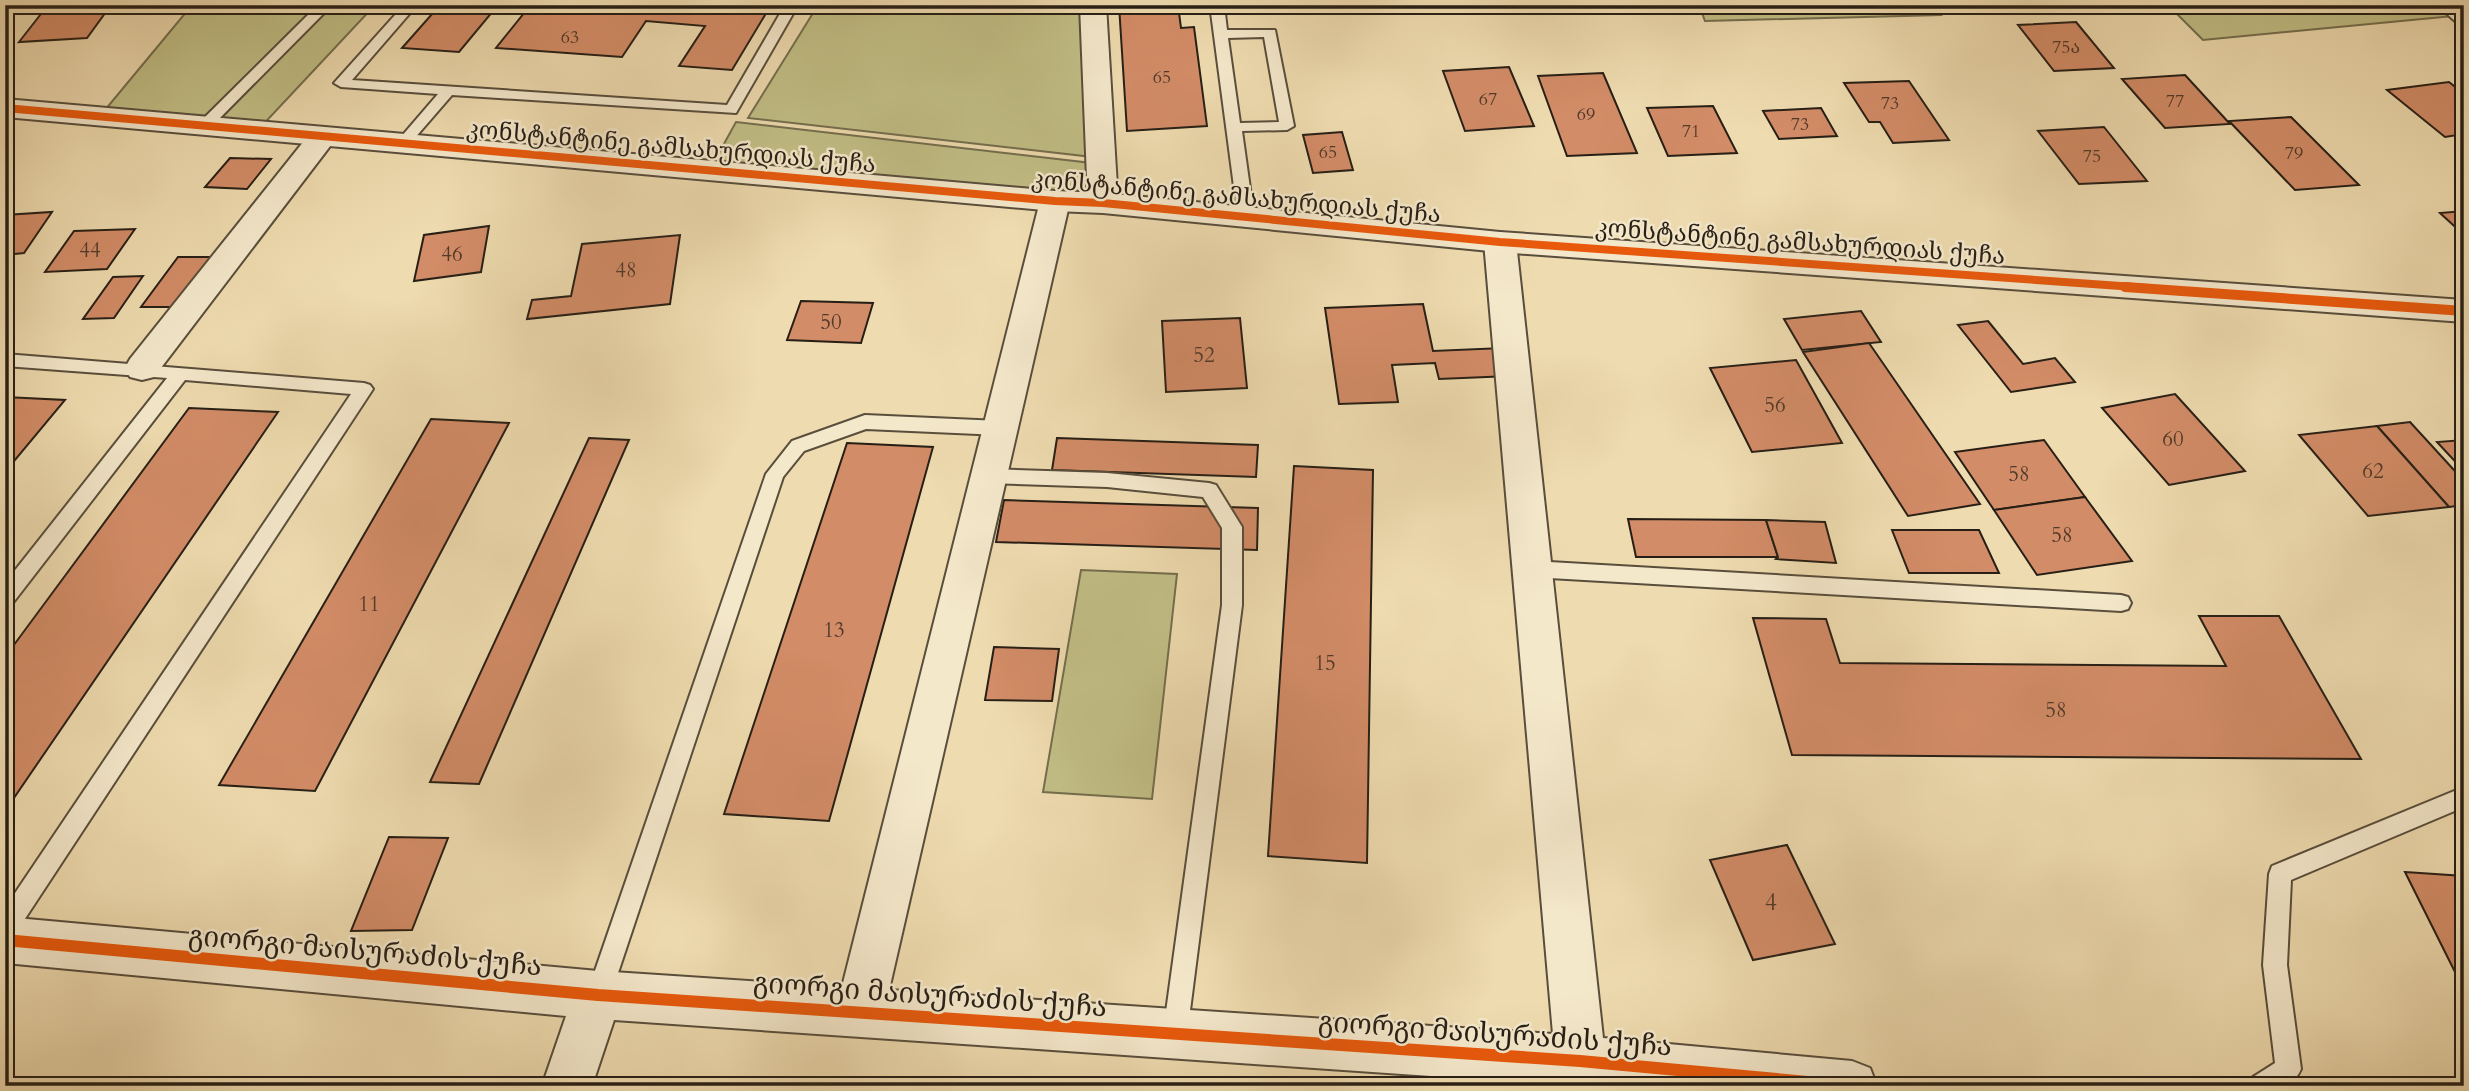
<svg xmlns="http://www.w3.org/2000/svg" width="2469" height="1091" font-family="Cardo,'Noto Serif Georgian',serif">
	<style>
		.green { fill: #c1be85; stroke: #746e4e; stroke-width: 2 }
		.building { fill: #d28c67; stroke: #271f16; stroke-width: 2 }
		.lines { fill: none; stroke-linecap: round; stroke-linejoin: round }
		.service-casing { stroke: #594e3c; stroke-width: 4 }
		.minor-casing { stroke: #594e3c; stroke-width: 4 }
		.tertiary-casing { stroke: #594e3c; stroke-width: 4 }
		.service { fill: #f4e8cb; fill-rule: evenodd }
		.minor { fill: #f4e8cb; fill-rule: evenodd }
		.tertiary { fill: #f4e8cb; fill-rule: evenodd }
		.cycleway-far2-casing { stroke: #f4e8cb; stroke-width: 11 }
		.cycleway-far1-casing { stroke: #f4e8cb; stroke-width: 14 }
		.cycleway-casing { stroke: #f4e8cb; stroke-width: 17 }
		.cycleway-far2 { stroke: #e8590c; stroke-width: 8 }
		.cycleway-far1 { stroke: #e8590c; stroke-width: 10 }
		.cycleway { stroke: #e8590c; stroke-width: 12 }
		.labels { text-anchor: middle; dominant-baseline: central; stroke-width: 5; stroke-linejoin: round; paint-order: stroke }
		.far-number-label { font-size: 18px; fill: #523a2a }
		.number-label { font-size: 21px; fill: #523a2a }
		.street-label { font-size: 24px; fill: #271f16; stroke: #f4e8cb }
		.near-number-label { font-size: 24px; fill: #523a2a }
		.near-street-label { font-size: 28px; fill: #271f16; stroke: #f4e8cb }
	</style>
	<rect width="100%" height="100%" fill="#eedbaf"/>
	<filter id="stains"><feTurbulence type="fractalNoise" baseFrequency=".00286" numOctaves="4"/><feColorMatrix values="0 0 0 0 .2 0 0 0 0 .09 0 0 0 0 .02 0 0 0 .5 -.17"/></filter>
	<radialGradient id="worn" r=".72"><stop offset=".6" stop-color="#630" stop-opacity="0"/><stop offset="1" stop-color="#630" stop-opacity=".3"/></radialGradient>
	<g class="green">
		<path d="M192,5H375L258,130L100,116Z"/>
		<path d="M818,5H1086L1093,157L748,118Z"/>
		<path d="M1699,5H1935L1941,15L1705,21Z"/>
		<path d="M2168,5H2450L2464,15L2203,40Z"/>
		<path d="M736,122L1100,164L1103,203L709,171Z"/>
		<path d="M1081,570L1177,574L1152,799L1043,792Z"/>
	</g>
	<g class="building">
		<path d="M48,5H111L87,38L19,42Z"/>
		<path d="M440,5H771L732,70L679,66L705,26L646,21L622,57L496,48L524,13L493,11L459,52L402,48Z"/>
		<path d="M1119,5H1178L1181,28L1194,27L1207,126L1127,131Z"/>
		<path d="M1318,5H1376L1321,13Z"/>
		<path d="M2076,22L2114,68L2054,71L2018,25Z"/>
		<path d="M1509,67L1534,126L1465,131L1443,71Z"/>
		<path d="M1603,73L1637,153L1567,156L1538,76Z"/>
		<path d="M2185,75L2230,124L2165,128L2122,79Z"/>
		<path d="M1909,81L1949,140L1893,143L1880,122H1869L1844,83Z"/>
		<path d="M2449,82L2464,94V134L2445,137L2387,90Z"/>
		<path d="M1713,106L1737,153L1668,156L1647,108Z"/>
		<path d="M1821,108L1837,136L1779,139L1763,111Z"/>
		<path d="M2291,117L2359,185L2295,190L2229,121Z"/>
		<path d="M2104,127L2147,181L2079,184L2038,131Z"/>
		<path d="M1342,132L1353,170L1313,173L1303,135Z"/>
		<path d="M230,158L271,159L247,189L205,187Z"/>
		<path d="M2464,211V235L2440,213Z"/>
		<path d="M52,212L24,253L5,255V215Z"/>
		<path d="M489,226L481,272L414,281L424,235Z"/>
		<path d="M135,229L107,269L45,272L74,231Z"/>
		<path d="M680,235L670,304L527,319L532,300L571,296L582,244Z"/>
		<path d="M178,257H211L175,307H141Z"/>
		<path d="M143,276L114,318L83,319L113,277Z"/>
		<path d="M801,301L873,303L861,343L787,340Z"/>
		<path d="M1423,304L1433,351L1503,348L1510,376L1439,379L1435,363L1392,365L1398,402L1339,404L1325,308Z"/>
		<path d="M1861,311L1881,342L1802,350L1784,319Z"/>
		<path d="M1240,318L1247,388L1166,392L1162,321Z"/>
		<path d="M1988,321L2023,364L2055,358L2075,382L2011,392L1958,325Z"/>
		<path d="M1869,343L1980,504L1908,516L1803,352Z"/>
		<path d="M1796,360L1842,443L1752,452L1710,368Z"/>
		<path d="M2175,394L2245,471L2169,485L2102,408Z"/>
		<path d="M5,397L65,400L5,472Z"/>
		<path d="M189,408L278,412L5,811V657Z"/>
		<path d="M431,419L509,423L315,791L219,785Z"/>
		<path d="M2410,422L2464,481V505L2449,507L2377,426Z"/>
		<path d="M2377,426L2449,507L2368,516L2299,435Z"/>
		<path d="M589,438L629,440L479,784L430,782Z"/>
		<path d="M1057,438L1258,445L1256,477L1052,470Z"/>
		<path d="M2044,440L2085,497L1994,510L1955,452Z"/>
		<path d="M2464,440V471L2437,442Z"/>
		<path d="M847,443L933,447L829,821L724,814Z"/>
		<path d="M1294,466L1373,470L1367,863L1268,856Z"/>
		<path d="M2085,497L2132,561L2037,575L1994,510Z"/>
		<path d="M1004,500L1258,508L1257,550L996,542Z"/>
		<path d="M1628,519L1766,520L1778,557H1636Z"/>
		<path d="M1766,520L1825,522L1836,563L1776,559L1778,557Z"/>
		<path d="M1892,530H1979L1999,573H1909Z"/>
		<path d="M2199,616H2279L2361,759L1792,755L1753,618L1826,619L1840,663L2226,666Z"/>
		<path d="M994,647L1059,649L1052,701L985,700Z"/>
		<path d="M389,837L448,838L412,930L351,931Z"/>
		<path d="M1787,845L1835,944L1753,960L1710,860Z"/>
		<path d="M2405,872L2464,876V990Z"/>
	</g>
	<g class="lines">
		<g class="service-casing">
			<g id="service">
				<path d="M5,5H13L5,11Z"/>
				<path d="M318,5H332L210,128H200L198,125L200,122Z"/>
				<path d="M404,5H417L352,80L727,105L785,5H798L736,113L452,95L407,147L402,148L395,144L438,94L341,87L334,83Z"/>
				<path d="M1210,5H1224L1227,30H1275L1294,126L1287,130L1242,131L1254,217L1246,222L1238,217ZM1264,37L1279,122L1240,123L1228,38Z"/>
				<path d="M5,354L364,383L370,385L373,389L13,937L5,940V908L351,394L185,380L12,604L5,606V583L167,378L5,366Z"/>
				<path d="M865,415L1000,421L1006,423L1009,428L1006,433L1000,435L866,429L804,451L783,477L611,994L608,1003L599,1006L590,1003L587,994L766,474L792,441Z"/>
				<path d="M988,469L1107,473L1209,483L1216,485L1242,527V605L1187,1034L1184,1043L1175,1046L1166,1043L1163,1034L1222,605V528L1203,497L1107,487L988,483L981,481L979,476L981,471Z"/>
				<path d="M1532,561L2121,595L2128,597L2131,603L2128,609L2121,611L1532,577L1525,575L1522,569L1525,563Z"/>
				<path d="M2464,787V807L2291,880L2287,965L2301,1069C2292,1091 2270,1086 2249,1086L2253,1077L2275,1063L2263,965L2269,874L2272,866Z"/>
			</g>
		</g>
		<g class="minor-casing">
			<g id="minor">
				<path d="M1080,5H1106L1118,203L1114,210L1103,213L1092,210L1088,203Z"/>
				<path d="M2437,5H2464V23L2455,21Z"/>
				<path d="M322,128L332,131L337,137L154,377L142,380L130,377L125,368L130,359L312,131Z"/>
				<path d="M1055,191L1066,194L1070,201L889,990L1553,1034L1484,242L1489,235L1500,232L1511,235L1516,242L1603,1038L1852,1061L1870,1068L1877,1086H1576L614,1020L592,1086H542L566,1016L5,963V917L598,971L842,987L1040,201L1044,194Z"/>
			</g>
		</g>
		<g class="tertiary-casing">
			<path id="tertiary" d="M5,99L1055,191L1103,193L1500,232L2464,300V322L1500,252L1103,213L1055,211L5,117Z"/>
		</g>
		<use href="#service" class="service"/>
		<use href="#minor" class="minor"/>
		<use href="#tertiary" class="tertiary"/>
		<g class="cycleway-far2-casing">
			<path id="cycleway-far2" d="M5,108L1055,201L1103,203L1500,242L2149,288"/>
		</g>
		<g class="cycleway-far1-casing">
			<path id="cycleway-far1" d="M2125,287L2464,311"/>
		</g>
		<g class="cycleway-casing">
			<path id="cycleway" d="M5,940L598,995L1580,1061L1852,1086"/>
		</g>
		<use href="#cycleway-far2" class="cycleway-far2"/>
		<use href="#cycleway-far1" class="cycleway-far1"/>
		<use href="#cycleway" class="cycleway"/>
	</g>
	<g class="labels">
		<g class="far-number-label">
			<text x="570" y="37">63</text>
			<text x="2066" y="47">75ა</text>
			<text x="1162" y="77">65</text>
			<text x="1488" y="99">67</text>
			<text x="2175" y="101">77</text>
			<text x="1890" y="103">73</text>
			<text x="1586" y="114">69</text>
			<text x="1800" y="124">73</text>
			<text x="1691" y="131">71</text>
			<text x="1328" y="152">65</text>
			<text x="2294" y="153">79</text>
			<text x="2092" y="156">75</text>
		</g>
		<g class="number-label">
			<text x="90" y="250">44</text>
			<text x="452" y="254">46</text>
			<text x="626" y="270">48</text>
			<text x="831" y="322">50</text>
			<text x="1204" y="355">52</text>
			<text x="1775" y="405">56</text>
			<text x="2173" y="439">60</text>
			<text x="2373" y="471">62</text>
			<text x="2019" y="474">58</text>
			<text x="2062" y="535">58</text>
			<text x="369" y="604">11</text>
			<text x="834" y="630">13</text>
			<text x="1325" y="663">15</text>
			<text x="2056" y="710">58</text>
		</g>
		<g class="street-label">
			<text transform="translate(671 147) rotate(5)">კონსტანტინე გამსახურდიას ქუჩა</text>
			<text transform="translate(1236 197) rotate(5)">კონსტანტინე გამსახურდიას ქუჩა</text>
			<text transform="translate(1800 242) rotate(4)">კონსტანტინე გამსახურდიას ქუჩა</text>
		</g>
		<g class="near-number-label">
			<text x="1771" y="902">4</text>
		</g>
		<g class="near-street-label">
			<text transform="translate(365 951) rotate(5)">გიორგი მაისურაძის ქუჩა</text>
			<text transform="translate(930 995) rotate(4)">გიორგი მაისურაძის ქუჩა</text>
			<text transform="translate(1495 1034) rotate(4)">გიორგი მაისურაძის ქუჩა</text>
		</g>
	</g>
	<rect width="2469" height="1091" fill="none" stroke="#eedbaf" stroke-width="28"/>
	<rect x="7" y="7" width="2455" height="1077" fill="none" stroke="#271f16" stroke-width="3.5"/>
	<rect x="14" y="14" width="2441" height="1063" fill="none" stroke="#271f16" stroke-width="2"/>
	<rect width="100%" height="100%" filter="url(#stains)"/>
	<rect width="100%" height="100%" fill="url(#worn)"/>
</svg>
